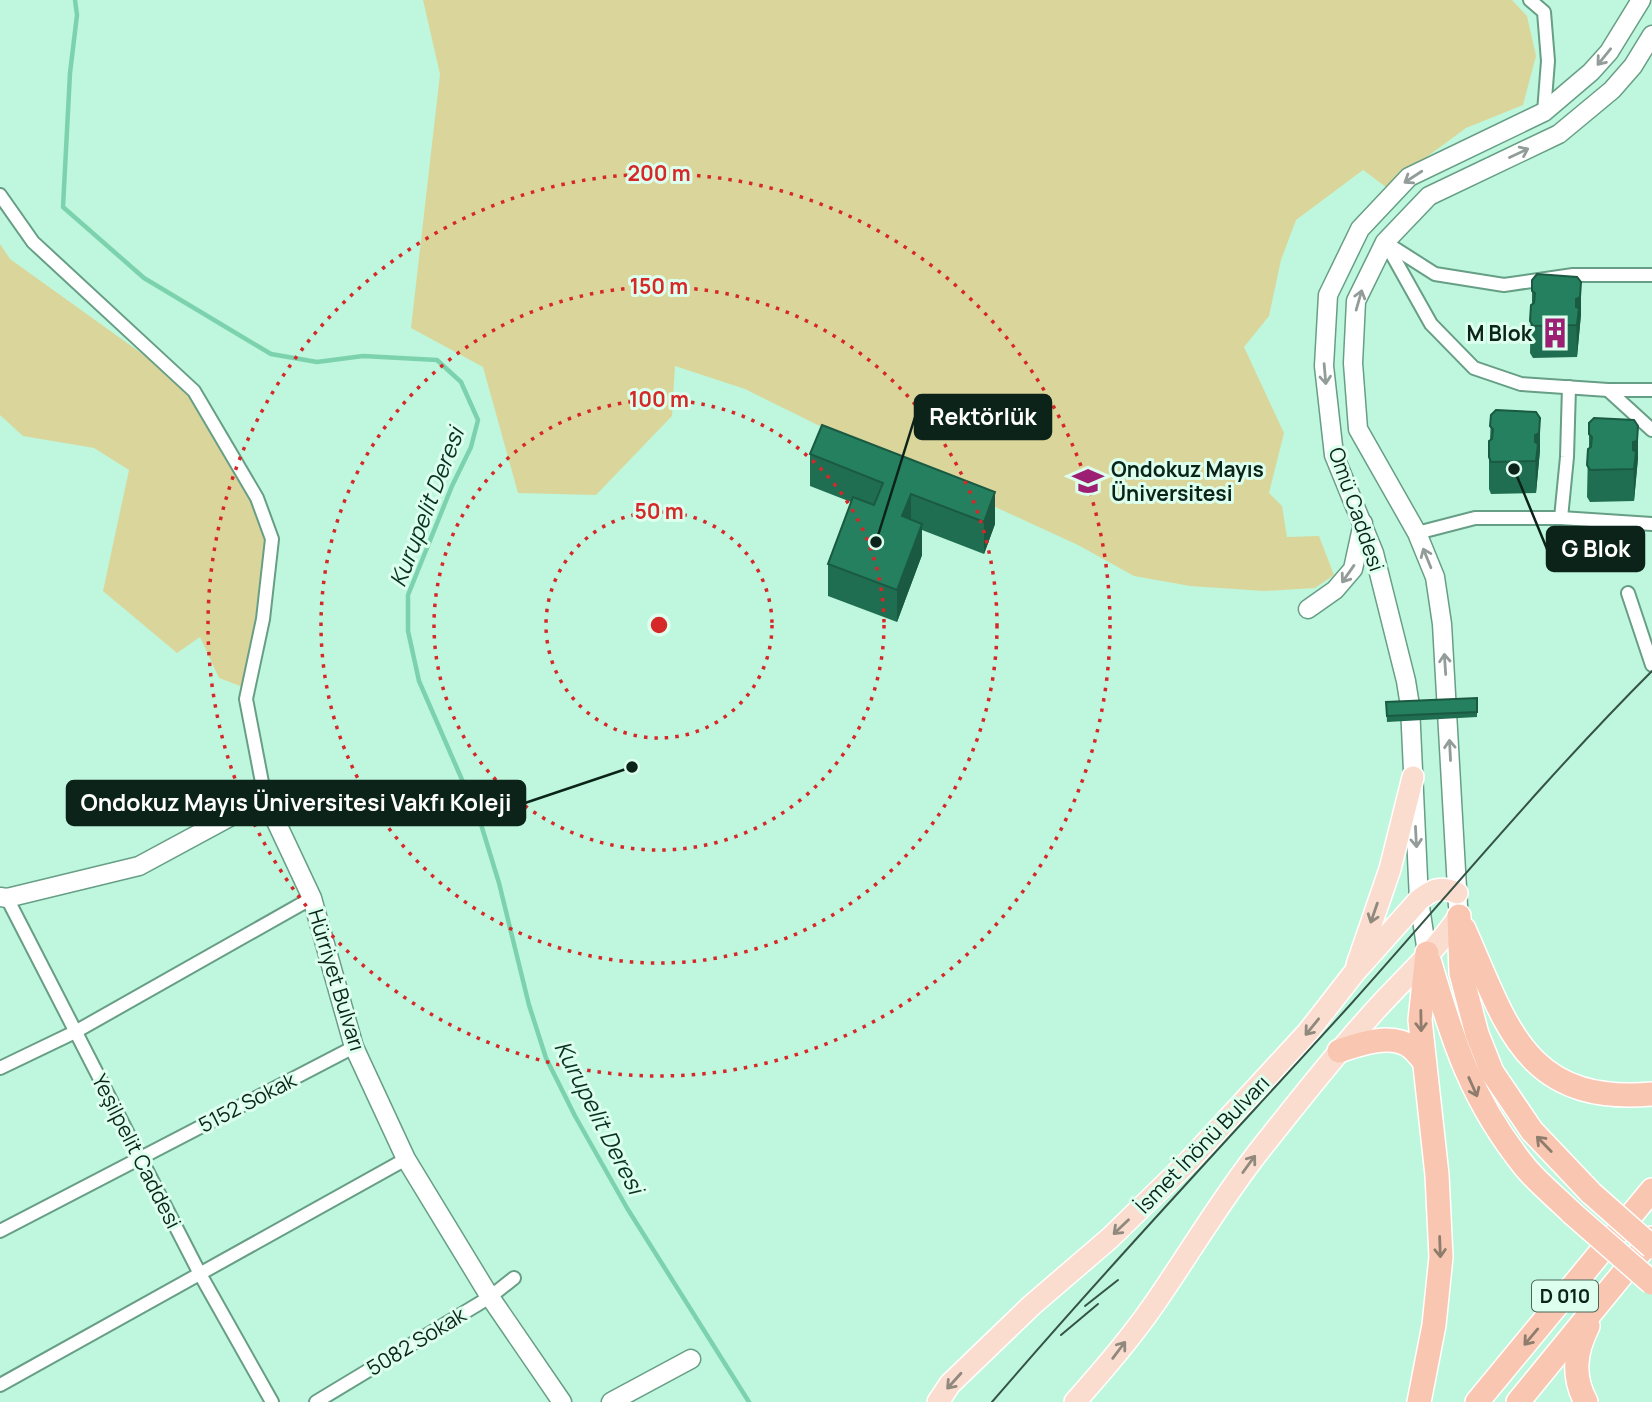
<svg xmlns="http://www.w3.org/2000/svg" width="1652" height="1402" font-family="Manrope,sans-serif">
	<style>
		.green { fill: #dad69b }
		.lines { fill: none; stroke-linecap: round; stroke-linejoin: round }
		.stream { stroke: #7dd2ae; stroke-width: 4.5 }
		.street-casing { stroke: #679e86; stroke-width: 16 }
		.secondary-casing { stroke: #679e86; stroke-width: 21 }
		.primary-casing { stroke: #fff; stroke-width: 24 }
		.highway-casing { stroke: #fff; stroke-width: 26 }
		.street { stroke: #fff; stroke-width: 12 }
		.secondary { stroke: #fff; stroke-width: 18 }
		.primary { stroke: #fbddd0; stroke-width: 21 }
		.highway { stroke: #f9c7b1; stroke-width: 23 }
		.tram { stroke: #355347; stroke-width: 2 }
		.highway-bridge-casing { stroke: #fff; stroke-width: 26; stroke-linecap: butt }
		.highway-bridge { stroke: #f9c7b1; stroke-width: 23 }
		.wall { fill: #206e52 }
		.shaded-wall { fill: #1a5a42 }
		.building { fill: #25805f; stroke: #1a5a42; stroke-width: 2 }
		.oneway { stroke: #929c98 }
		.oneway2 { stroke: #8f897e }
		.oneway3 { stroke: #8e7d6d }
		.ring { fill: none; stroke: #d62828; stroke-width: 3.5; stroke-dasharray: 3.5 7 }
		.labels { text-anchor: middle; dominant-baseline: central; stroke-width: 6; stroke-linejoin: round; paint-order: stroke }
		.shield { fill: #dfe; stroke: #4b655a; stroke-width: 2 }
		.shield-label { font-size: 19px; font-weight: bold; fill: #0c231a }
		.poi-label { font-size: 21px; font-weight: bold; fill: #0c231a; stroke: #dfe; text-anchor: end }
		.street-label { font-size: 21px; fill: #0c231a; stroke: #dfe }
		.water-label { font-size: 23px; font-style: italic; fill: #093123; stroke: #dfe }
		.centre { fill: #d62828; stroke: #dfe; stroke-width: 3.5 }
		.ring-label { font-size: 21px; text-anchor: middle; font-weight: bold; fill: #d62828; stroke: #dfe; stroke-width: 6; stroke-linejoin: round; paint-order: stroke }
		.leader { fill: none; stroke: #0c231a; stroke-width: 2.5 }
		.callout-dot { fill: #0c231a; stroke: #dfe; stroke-width: 2.5 }
		.callout { fill: #0c231a; stroke: #0c231a; stroke-width: 2.5 }
		.callout-label { font-size: 23px; text-anchor: middle; font-weight: bold; fill: #fff }
	</style>
	<rect width="100%" height="100%" fill="#bef7dd"/>
	<g class="green">
		<path d="M423,0H1512L1527,16L1536,56L1523,105L1466,128L1386,187L1363,170L1296,220L1281,260L1269,316L1244,347L1284,433L1269,493L1282,506L1287,537L1319,536L1334,575L1315,588L1264,591L1190,586L1134,576L1078,545L830,431L745,389L675,366L672,416L596,495L518,493L483,367L411,328L440,74Z"/>
		<path d="M0,244L10,259L194,391L272,539L248,689L219,678L200,637L177,653L103,591L129,470L94,448L23,436L0,415Z"/>
	</g>
	<g class="lines">
		<path class="stream" d="M75,0L77,15L70,73L63,207L144,278L271,354L317,362L363,356L437,360L461,382L478,420L471,447L452,486L408,595V631L419,681L480,821L499,883L529,1005L546,1058L575,1116L627,1208L749,1402"/>
		<g class="street-casing">
			<g id="street">
				<path d="M1530,0L1544,12L1548,61L1544,112"/>
				<path d="M0,195L33,242L194,391L257,498L272,539L263,619L246,699L265,798"/>
				<path d="M1385,242L1431,324L1474,368L1521,384L1608,390H1652"/>
				<path d="M1388,244L1435,274L1504,285L1573,275H1652"/>
				<path d="M1608,390L1652,430"/>
				<path d="M1561,518L1567,457L1569,387"/>
				<path d="M1417,533L1475,518H1561L1652,524"/>
				<path d="M1628,593L1652,665"/>
				<path d="M7,898L200,1274L272,1402"/>
				<path d="M0,1068L75,1032L312,898"/>
				<path d="M0,1231L354,1047"/>
				<path d="M0,1385L406,1159"/>
				<path d="M316,1402L490,1297L514,1278"/>
			</g>
		</g>
		<g class="secondary-casing">
			<g id="secondary">
				<path d="M1308,609L1335,590L1353,569L1363,523"/>
				<path d="M0,897L7,898L139,866L265,798L312,898L354,1047L406,1159L490,1297L562,1402"/>
				<path d="M1458,906L1442,624L1435,577L1417,533L1358,429L1353,363L1356,301L1385,242L1429,196L1559,134L1612,90L1633,66L1652,35"/>
				<path d="M1427,953L1419,900L1410,706L1406,681L1374,553L1334,455L1324,366L1328,295L1360,229L1409,177L1544,112L1591,72L1609,52L1641,0"/>
				<path d="M611,1402L691,1359"/>
			</g>
		</g>
		<g class="primary-casing">
			<g id="primary">
				<path d="M1357,965L1390,869L1413,777"/>
				<path d="M938,1402L950,1384L1032,1305L1110,1238L1189,1161L1308,1032L1354,973L1419,900C1433,889 1441,886 1457,893"/>
				<path d="M1075,1402C1103,1370 1131,1338 1155,1303C1191,1251 1223,1196 1263,1146C1298,1102 1333,1057 1371,1015C1399,983 1436,951 1459,916"/>
			</g>
		</g>
		<g class="highway-casing">
			<g id="highway">
				<path d="M1459,916L1461,973L1477,1034L1492,1072L1532,1131L1591,1193"/>
				<path d="M1464,929C1507,1025 1524,1105 1652,1094"/>
				<path d="M1430,963C1453,1042 1472,1101 1525,1167C1539,1184 1557,1198 1572,1213"/>
				<path d="M1339,1051C1359,1044 1393,1032 1412,1048C1417,1052 1420,1057 1424,1061"/>
				<path d="M1419,1402L1434,1325L1441,1257L1437,1175L1420,1020L1427,953"/>
				<path d="M1477,1402L1652,1190"/>
				<path d="M1518,1402L1652,1238"/>
				<path d="M1586,1402C1572,1376 1575,1352 1588,1326"/>
			</g>
		</g>
		<use href="#street" class="street"/>
		<use href="#secondary" class="secondary"/>
		<use href="#primary" class="primary"/>
		<use href="#highway" class="highway"/>
		<g class="tram">
			<path d="M1085,1306L1118,1280"/>
			<path d="M1061,1335L1098,1304"/>
			<path d="M992,1402C1108,1267 1230,1137 1350,1005C1450,893 1546,777 1652,671"/>
		</g>
		<g class="highway-bridge-casing">
			<g id="highway-bridge">
				<path d="M1591,1193L1652,1247"/>
				<path d="M1572,1213L1652,1283"/>
			</g>
		</g>
		<use href="#highway-bridge" class="highway-bridge"/>
	</g>
	<g class="wall">
		<path d="M1532,280L1581,314L1577,357L1533,358L1530,353L1531,305L1532,304Z"/>
		<path d="M1491,415L1540,450L1536,493L1491,494L1489,489V441L1490,440Z"/>
		<path d="M1589,423L1638,458L1634,501L1590,502L1587,497L1588,449L1589,448Z"/>
		<path d="M810,454L995,524L984,554L922,530V555L897,622L828,596V564L851,502L810,486Z"/>
		<path d="M1477,698V717L1387,722L1386,702Z"/>
	</g>
	<g class="shaded-wall">
		<path d="M1581,282V314L1577,357L1576,299Z"/>
		<path d="M1540,418V450L1536,493L1535,435Z"/>
		<path d="M1638,426V458L1634,501L1633,442Z"/>
		<path d="M995,492V524L984,554V522Z"/>
		<path d="M911,494V526L902,516Z"/>
		<path d="M922,524V555L897,622V590Z"/>
	</g>
	<g class="building">
		<path d="M1537,274L1577,277L1581,282L1580,297L1576,299V307L1579,308L1577,325L1533,326L1530,321L1531,305L1534,303L1535,293L1532,291V280Z"/>
		<path d="M1496,410L1536,412L1540,418L1539,433L1535,435V442L1538,444L1536,461L1491,462L1489,457V441L1492,439L1493,429L1490,426L1491,415Z"/>
		<path d="M1594,418L1634,420L1638,426L1637,441L1633,442V450L1636,452L1634,469L1590,470L1587,465L1588,449L1591,447L1592,437L1589,434V423Z"/>
		<path d="M822,425L995,492L984,522L911,494L902,516L922,524L897,590L828,564L853,497L874,505L883,483L810,454Z"/>
		<path d="M1477,698V712L1387,716L1386,702Z"/>
	</g>
	<defs><path id="oneway-shaft" d="M-6 0H5M1.5-3L5.5 0L1.5 3" fill="none" stroke-width="1.6" stroke-linecap="round" stroke-linejoin="round" transform="scale(1.75)"/></defs>
	<g class="oneway">
		<use href="#oneway-shaft" transform="translate(1604 57) rotate(129)"/>
		<use href="#oneway-shaft" transform="translate(1519 153) rotate(-25)"/>
		<use href="#oneway-shaft" transform="translate(1413 177) rotate(147)"/>
		<use href="#oneway-shaft" transform="translate(1359 300) rotate(-74)"/>
		<use href="#oneway-shaft" transform="translate(1325 374) rotate(85)"/>
		<use href="#oneway-shaft" transform="translate(1427 558) rotate(-112)"/>
		<use href="#oneway-shaft" transform="translate(1348 574) rotate(125)"/>
		<use href="#oneway-shaft" transform="translate(1445 664) rotate(-94)"/>
		<use href="#oneway-shaft" transform="translate(1450 750) rotate(-93)"/>
		<use href="#oneway-shaft" transform="translate(1416 837) rotate(87)"/>
	</g>
	<g class="oneway2">
		<use href="#oneway-shaft" transform="translate(1374 913) rotate(109)"/>
		<use href="#oneway-shaft" transform="translate(1312 1027) rotate(129)"/>
		<use href="#oneway-shaft" transform="translate(1249 1164) rotate(-54)"/>
		<use href="#oneway-shaft" transform="translate(1121 1227) rotate(136)"/>
		<use href="#oneway-shaft" transform="translate(1119 1350) rotate(-53)"/>
		<use href="#oneway-shaft" transform="translate(954 1381) rotate(132)"/>
	</g>
	<g class="oneway3">
		<use href="#oneway-shaft" transform="translate(1421 1021) rotate(89)"/>
		<use href="#oneway-shaft" transform="translate(1473 1087) rotate(66)"/>
		<use href="#oneway-shaft" transform="translate(1544 1144) rotate(-134)"/>
		<use href="#oneway-shaft" transform="translate(1440 1247) rotate(88)"/>
		<use href="#oneway-shaft" transform="translate(1531 1337) rotate(130)"/>
	</g>
	<g class="ring">
		<circle cx="659" cy="625" r="113"/>
		<circle cx="659" cy="625" r="225"/>
		<circle cx="659" cy="625" r="338"/>
		<circle cx="659" cy="625" r="451"/>
	</g>
	<defs>
		<g id="building-bare" transform="scale(2.415)"><path d="M-4-6H4V6H1V3H-1V6H-4ZM-2.5-4.3h1.7v1.8h-1.7ZM.8-4.3h1.7v1.8H.8ZM-2.5-1h1.7V.8h-1.7ZM.8-1h1.7V.8H.8Z" fill="#9d1f74" stroke="#dfe" stroke-width="2.5" paint-order="stroke"/></g>
		<g id="university-bare" transform="scale(2.415)"><path d="M0-5L7-2L0 1L-7-2ZM-4 1L0 2.5L4 1V4Q0 6-4 4Z" fill="#9d1f74" stroke="#dfe" stroke-width="2.5" paint-order="stroke"/></g>
	</defs>
	<g fill-rule="evenodd">
		<use href="#building-bare" x="1555" y="333"/>
		<use href="#university-bare" x="1088" y="481"/>
	</g>
	<g class="labels">
		<rect class="shield" x="1532" y="1280.5" width="66" height="31" rx="5"/>
		<g class="shield-label">
			<text x="1565" y="1296">D 010</text>
		</g>
		<g class="poi-label">
			<text x="1532" y="333">M Blok</text>
			<text x="1111" y="469" text-anchor="start">Ondokuz Mayıs<tspan x="1111" dy="24">Üniversitesi</tspan></text>
		</g>
		<g class="street-label">
			<text transform="translate(1357 509) rotate(71)">Omü Caddesi</text>
			<text transform="translate(337 980) rotate(73)">Hürriyet Bulvarı</text>
			<text transform="translate(247 1102) rotate(-27)">5152 Sokak</text>
			<text transform="translate(1202 1144) rotate(-46)">İsmet İnönü Bulvarı</text>
			<text transform="translate(137 1151) rotate(63)">Yeşilpelit Caddesi</text>
			<text transform="translate(416 1341) rotate(-31)">5082 Sokak</text>
		</g>
		<g class="water-label">
			<text transform="translate(426 507) rotate(-69)">Kurupelit Deresi</text>
			<text transform="translate(600 1117) rotate(63)">Kurupelit Deresi</text>
		</g>
	</g>
	<circle cx="659" cy="625" r="10" class="centre"/>
	<g class="ring-label">
		<text x="659" y="181">200 m</text>
		<text x="659" y="294">150 m</text>
		<text x="659" y="407">100 m</text>
		<text x="659" y="519">50 m</text>
	</g>
	<path class="leader" d="M876 542L915 417M1514 469L1547 549M632 767L525 803"/>
	<g class="callout-dot">
		<circle cx="876" cy="542" r="7"/>
		<circle cx="1514" cy="469" r="7"/>
		<circle cx="632" cy="767" r="7"/>
	</g>
	<g class="callout">
		<rect x="915" y="395" width="136" height="44" rx="7"/>
		<rect x="1547" y="527" width="97" height="44" rx="7"/>
		<rect x="67" y="781" width="458" height="44" rx="7"/>
	</g>
	<g class="callout-label">
		<text x="983" y="425">Rektörlük</text>
		<text x="1596" y="557">G Blok</text>
		<text x="296" y="811">Ondokuz Mayıs Üniversitesi Vakfı Koleji</text>
	</g>
</svg>
